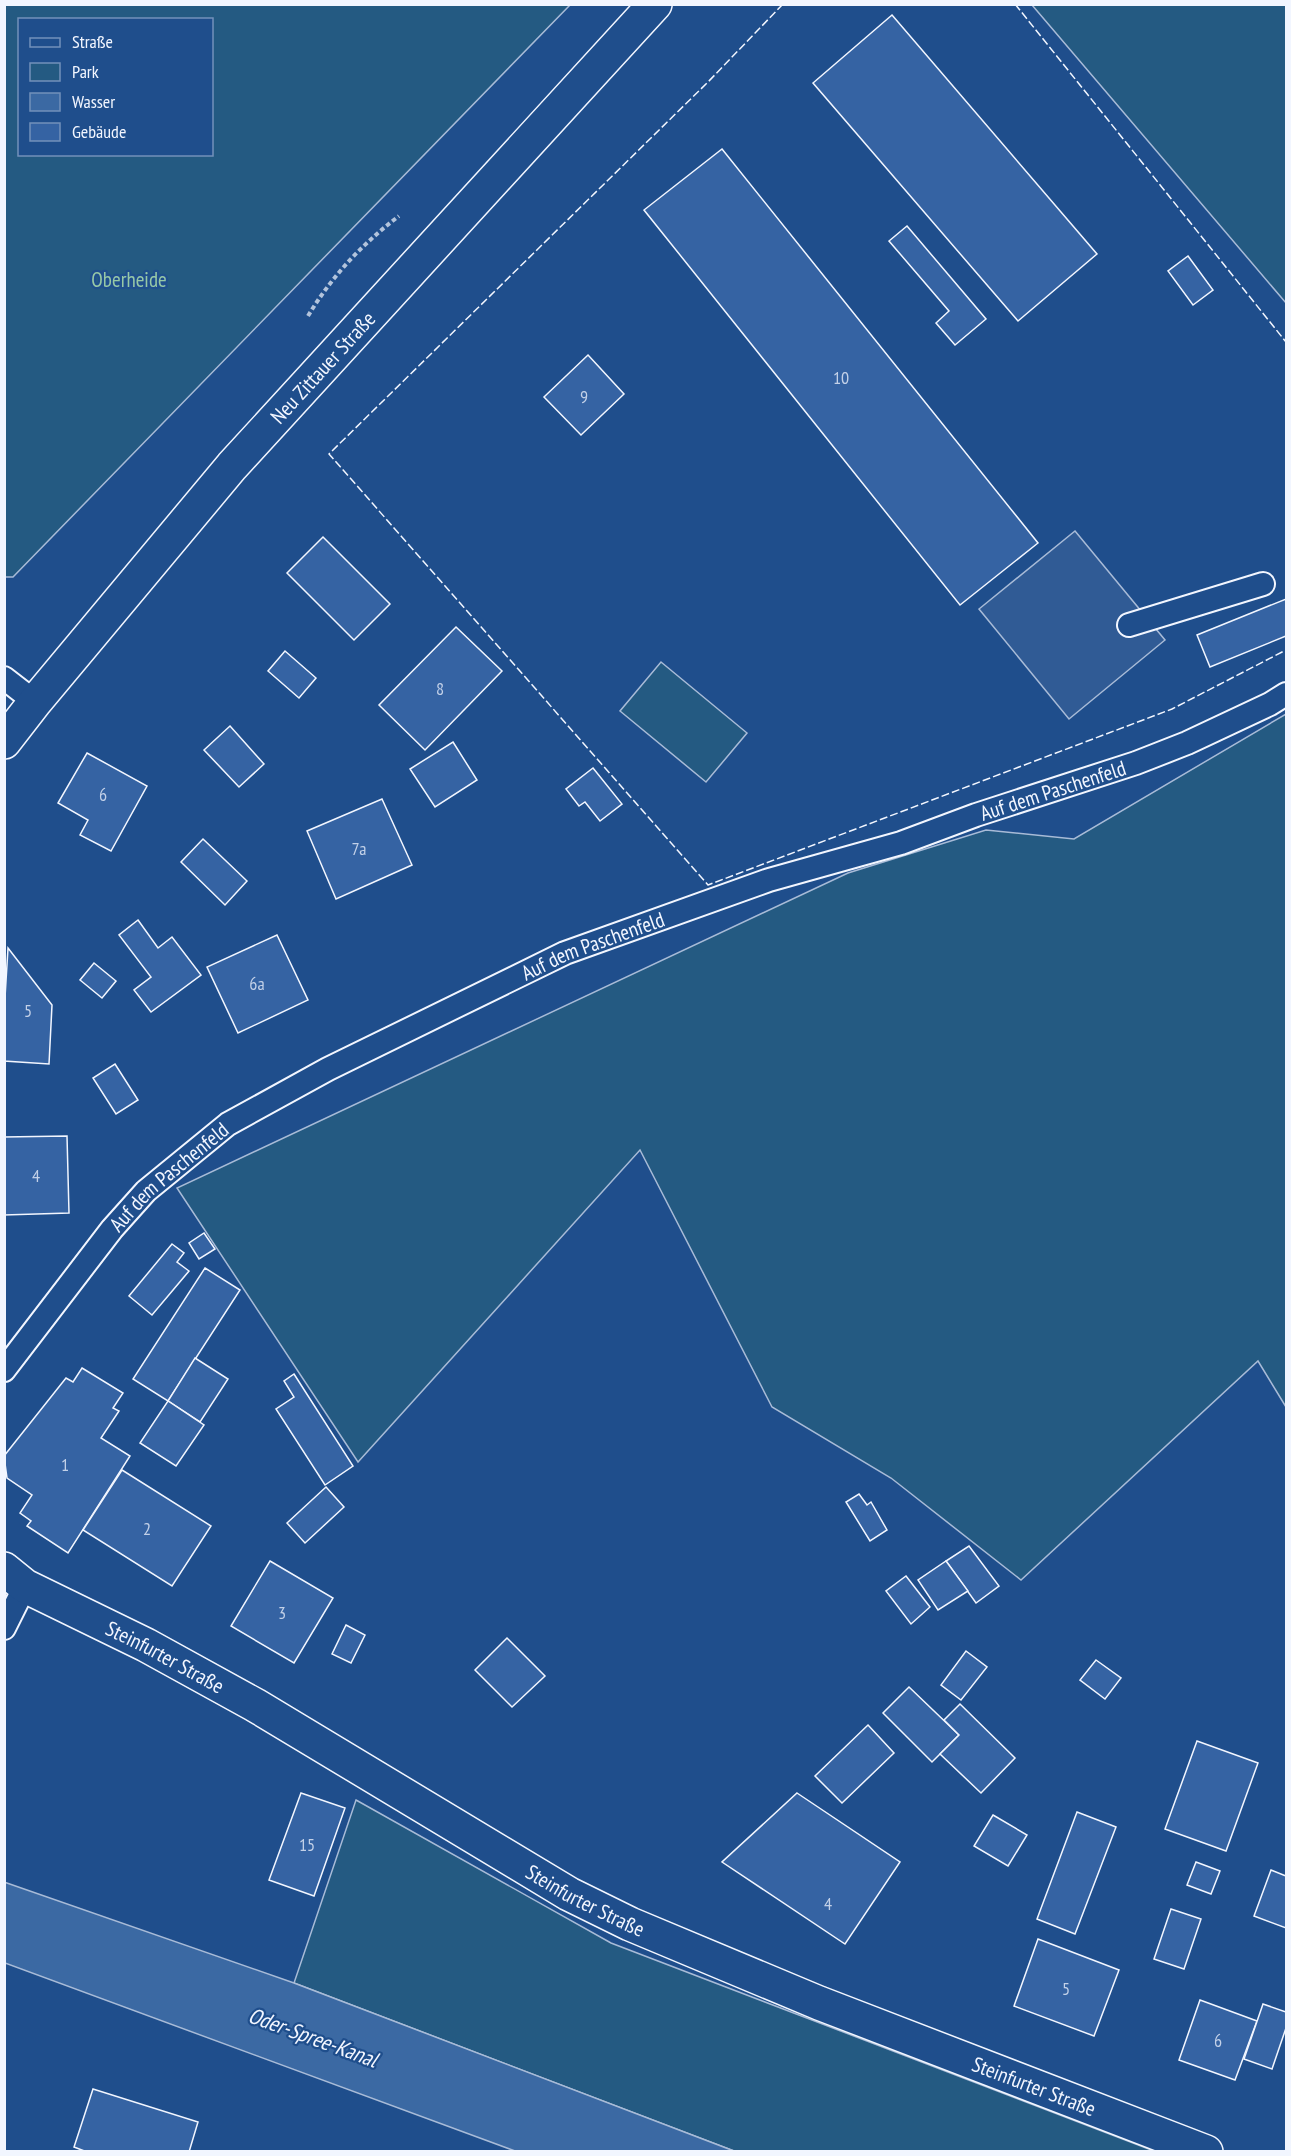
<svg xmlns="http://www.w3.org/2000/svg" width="1291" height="2156" font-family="'PT Sans Narrow',sans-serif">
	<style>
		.green { fill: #245a82; stroke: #a8bbd7; stroke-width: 1.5; fill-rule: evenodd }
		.parking { fill: #305b95; stroke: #a8bbd7; stroke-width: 1.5 }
		.water { fill: #3b69a3; stroke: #a8bbd7; stroke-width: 1.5 }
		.building { fill: #3563a3; stroke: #f2f6ff; stroke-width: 1.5 }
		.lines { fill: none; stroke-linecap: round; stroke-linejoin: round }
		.service-casing { stroke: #f2f6ff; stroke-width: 26 }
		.minor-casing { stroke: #f2f6ff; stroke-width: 36 }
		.secondary-casing { stroke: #f2f6ff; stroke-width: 36 }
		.path { stroke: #b3c4dc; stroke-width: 4; stroke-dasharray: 4.5 3; stroke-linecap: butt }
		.service { stroke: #1f4e8c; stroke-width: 22 }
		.minor { stroke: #1f4e8c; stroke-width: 33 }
		.secondary { stroke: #1f4e8c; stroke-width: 33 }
		.fence { stroke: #f2f6ff; stroke-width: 1.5; stroke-dasharray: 8 3; stroke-linecap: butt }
		.labels { text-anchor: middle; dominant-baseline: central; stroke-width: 4.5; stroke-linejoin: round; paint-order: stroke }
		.number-label { font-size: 18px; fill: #c3d1e8 }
		.park-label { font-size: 21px; fill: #97c8a6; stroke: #1f4e8c }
		.street-label { font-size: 21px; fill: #f2f6ff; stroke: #1f4e8c }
		.water-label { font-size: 22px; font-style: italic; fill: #f2f6ff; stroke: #1f4e8c }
	</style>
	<rect width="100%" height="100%" fill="#1f4e8c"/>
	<g class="green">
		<path d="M4,5H570L13,577H4ZM20,20H212V154H20Z"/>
		<path d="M1032,5H1286V303Z"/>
		<path d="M661,662L747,733L706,782L620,711Z"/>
		<path d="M1286,714V1407L1258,1361L1021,1580L891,1478L772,1407L640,1150L358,1462L177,1188L848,873L986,830L1074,839Z"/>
		<path d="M356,1800L611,1943L1154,2151H734L294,1983Z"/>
	</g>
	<path class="parking" d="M1075,531L1165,640L1069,719L979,609Z"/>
	<path class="water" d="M4,1882L294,1983L734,2151H515L5,1963Z"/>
	<g class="building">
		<path d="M892,15L1097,254L1018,321L813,83Z"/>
		<path d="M722,149L1038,543L960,605L644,210Z"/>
		<path d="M907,226L986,319L955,345L936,323L949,311L889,241Z"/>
		<path d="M1188,256L1213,290L1193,305L1168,271Z"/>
		<path d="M588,355L624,394L581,435L544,397Z"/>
		<path d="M323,537L390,604L354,640L287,573Z"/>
		<path d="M1286,599V636L1210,667L1197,635Z"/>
		<path d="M456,627L502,671L425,750L379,705Z"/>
		<path d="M285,651L316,678L299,698L268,671Z"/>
		<path d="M230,726L264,764L239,787L204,750Z"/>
		<path d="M453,742L477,780L435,807L410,769Z"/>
		<path d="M87,753L147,786L111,851L80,835L88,820L58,803Z"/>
		<path d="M593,768L622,804L600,821L585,802L579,806L566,789Z"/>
		<path d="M382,799L412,865L336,899L307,831Z"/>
		<path d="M203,839L247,881L225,905L181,862Z"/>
		<path d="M138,920L158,948L172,937L201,975L151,1012L134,990L151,977L119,935Z"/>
		<path d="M277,935L308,1000L238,1033L207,967Z"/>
		<path d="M8,948L52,1005L49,1064L4,1061V1014Z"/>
		<path d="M94,963L116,981L102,998L80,980Z"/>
		<path d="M115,1064L138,1100L116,1114L93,1078Z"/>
		<path d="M67,1136L69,1213L4,1215V1137Z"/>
		<path d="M204,1233L215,1249L199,1259L189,1243Z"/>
		<path d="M172,1244L184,1253L177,1262L189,1271L152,1315L129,1296Z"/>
		<path d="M205,1268L240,1290L168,1401L133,1379Z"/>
		<path d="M195,1358L228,1379L200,1422L168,1401Z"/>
		<path d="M82,1368L123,1393L113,1408L119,1411L101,1438L130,1456L68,1553L27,1526L31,1521L20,1513L32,1495L7,1478L4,1456L66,1378L73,1382Z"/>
		<path d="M294,1374L353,1466L325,1485L276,1409L294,1397L284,1381Z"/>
		<path d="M168,1401L204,1425L176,1466L140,1443Z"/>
		<path d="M122,1470L211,1526L172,1586L83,1530Z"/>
		<path d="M326,1487L344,1507L305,1543L287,1523Z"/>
		<path d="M859,1494L867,1505L871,1502L887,1530L870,1541L846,1502Z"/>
		<path d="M969,1546L999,1586L976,1603L946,1561Z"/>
		<path d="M270,1561L333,1598L294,1663L231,1626Z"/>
		<path d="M946,1561L968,1591L938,1610L918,1580Z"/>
		<path d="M906,1576L930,1607L911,1624L886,1591Z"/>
		<path d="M346,1625L365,1635L351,1663L332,1654Z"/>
		<path d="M507,1638L545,1676L512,1707L475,1670Z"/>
		<path d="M966,1651L987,1667L961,1700L941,1685Z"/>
		<path d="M1096,1660L1121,1678L1105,1699L1080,1680Z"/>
		<path d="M909,1687L959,1735L932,1762L883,1713Z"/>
		<path d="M960,1704L1015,1758L981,1793L940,1754L959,1735L944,1720Z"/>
		<path d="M868,1725L894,1753L842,1803L815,1776Z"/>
		<path d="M1197,1741L1258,1763L1226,1851L1165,1829Z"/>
		<path d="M301,1793L345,1808L314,1896L269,1880Z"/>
		<path d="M797,1793L900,1862L845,1944L722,1862Z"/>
		<path d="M1077,1812L1116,1827L1075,1934L1037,1919Z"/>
		<path d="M993,1815L1027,1835L1008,1866L974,1846Z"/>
		<path d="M1196,1862L1220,1871L1211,1894L1187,1885Z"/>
		<path d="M1271,1870L1286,1876V1928L1254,1916Z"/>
		<path d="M1171,1909L1201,1919L1184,1969L1154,1959Z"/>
		<path d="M1038,1939L1119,1970L1094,2036L1014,2006Z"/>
		<path d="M1200,2000L1257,2021L1235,2080L1179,2060Z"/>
		<path d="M1263,2004L1286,2012V2028L1272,2069L1244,2059Z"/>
		<path d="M93,2089L198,2122L189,2152H87L74,2147Z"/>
	</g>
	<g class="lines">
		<g class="service-casing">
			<g id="service">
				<path d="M1129,625L1263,584"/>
				<path d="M4,678L35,702"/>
				<path id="s1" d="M4,1370L112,1229L146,1191L228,1124L328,1069L565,953L769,880L901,843L976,815L1136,763L1187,743L1270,704L1286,694"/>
				<path d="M4,1628L25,1586"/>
			</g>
		</g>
		<g class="minor-casing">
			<g id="minor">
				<path id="s2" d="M4,1569L25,1586L146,1645L255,1705L569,1894L630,1924L819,2003L1206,2152"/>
			</g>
		</g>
		<g class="secondary-casing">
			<g id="secondary">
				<path id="s3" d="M4,742L35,702L232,466L655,4"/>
			</g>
		</g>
		<path class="path" d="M308,316C332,276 362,244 399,216"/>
		<use href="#service" class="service"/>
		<use href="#minor" class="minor"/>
		<use href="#secondary" class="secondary"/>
		<g class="fence">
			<path d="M783,4L708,82L329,454L708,885L1172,709L1286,650"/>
			<path d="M1015,4L1286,342"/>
		</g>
	</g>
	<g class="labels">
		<g class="number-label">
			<text x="841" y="377">10</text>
			<text x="584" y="396">9</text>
			<text x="440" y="688">8</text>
			<text x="103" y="794">6</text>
			<text x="359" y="848">7a</text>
			<text x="257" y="983">6a</text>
			<text x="28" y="1010">5</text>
			<text x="36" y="1175">4</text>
			<text x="65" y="1464">1</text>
			<text x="147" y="1528">2</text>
			<text x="282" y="1612">3</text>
			<text x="307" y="1844">15</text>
			<text x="828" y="1903">4</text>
			<text x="1066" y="1988">5</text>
			<text x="1218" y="2040">6</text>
		</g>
		<g class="park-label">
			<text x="129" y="279">Oberheide</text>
		</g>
		<g class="street-label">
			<text stroke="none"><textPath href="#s3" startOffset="492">Neu Zittauer Straße</textPath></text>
			<text stroke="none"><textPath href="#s1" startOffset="1227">Auf dem Paschenfeld</textPath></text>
			<text stroke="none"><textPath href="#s1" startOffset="741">Auf dem Paschenfeld</textPath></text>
			<text stroke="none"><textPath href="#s1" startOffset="255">Auf dem Paschenfeld</textPath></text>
			<text stroke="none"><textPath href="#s2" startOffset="184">Steinfurter Straße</textPath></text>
			<text stroke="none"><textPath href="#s2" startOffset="670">Steinfurter Straße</textPath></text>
			<text stroke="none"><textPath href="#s2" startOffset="1156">Steinfurter Straße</textPath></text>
		</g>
		<g class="water-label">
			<text transform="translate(313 2037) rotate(20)">Oder-Spree-Kanal</text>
		</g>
	</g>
	<rect width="1291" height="2156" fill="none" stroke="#f2f6ff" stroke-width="12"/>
	<rect x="18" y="18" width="195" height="138" fill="#1f4e8c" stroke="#7391ba" stroke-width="1.5"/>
	<rect x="30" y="38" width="30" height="9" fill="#1f4e8c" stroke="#7391ba" stroke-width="1.5"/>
	<text x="72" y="48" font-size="18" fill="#f2f6ff">Straße</text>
	<rect x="30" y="63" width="30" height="18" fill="#245a82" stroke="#7391ba" stroke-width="1.5"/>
	<text x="72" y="78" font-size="18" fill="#f2f6ff">Park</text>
	<rect x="30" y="93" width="30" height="18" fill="#3b69a3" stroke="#7391ba" stroke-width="1.5"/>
	<text x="72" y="108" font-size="18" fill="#f2f6ff">Wasser</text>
	<rect x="30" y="123" width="30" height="18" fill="#3563a3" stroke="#7391ba" stroke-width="1.5"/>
	<text x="72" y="138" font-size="18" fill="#f2f6ff">Gebäude</text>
</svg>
